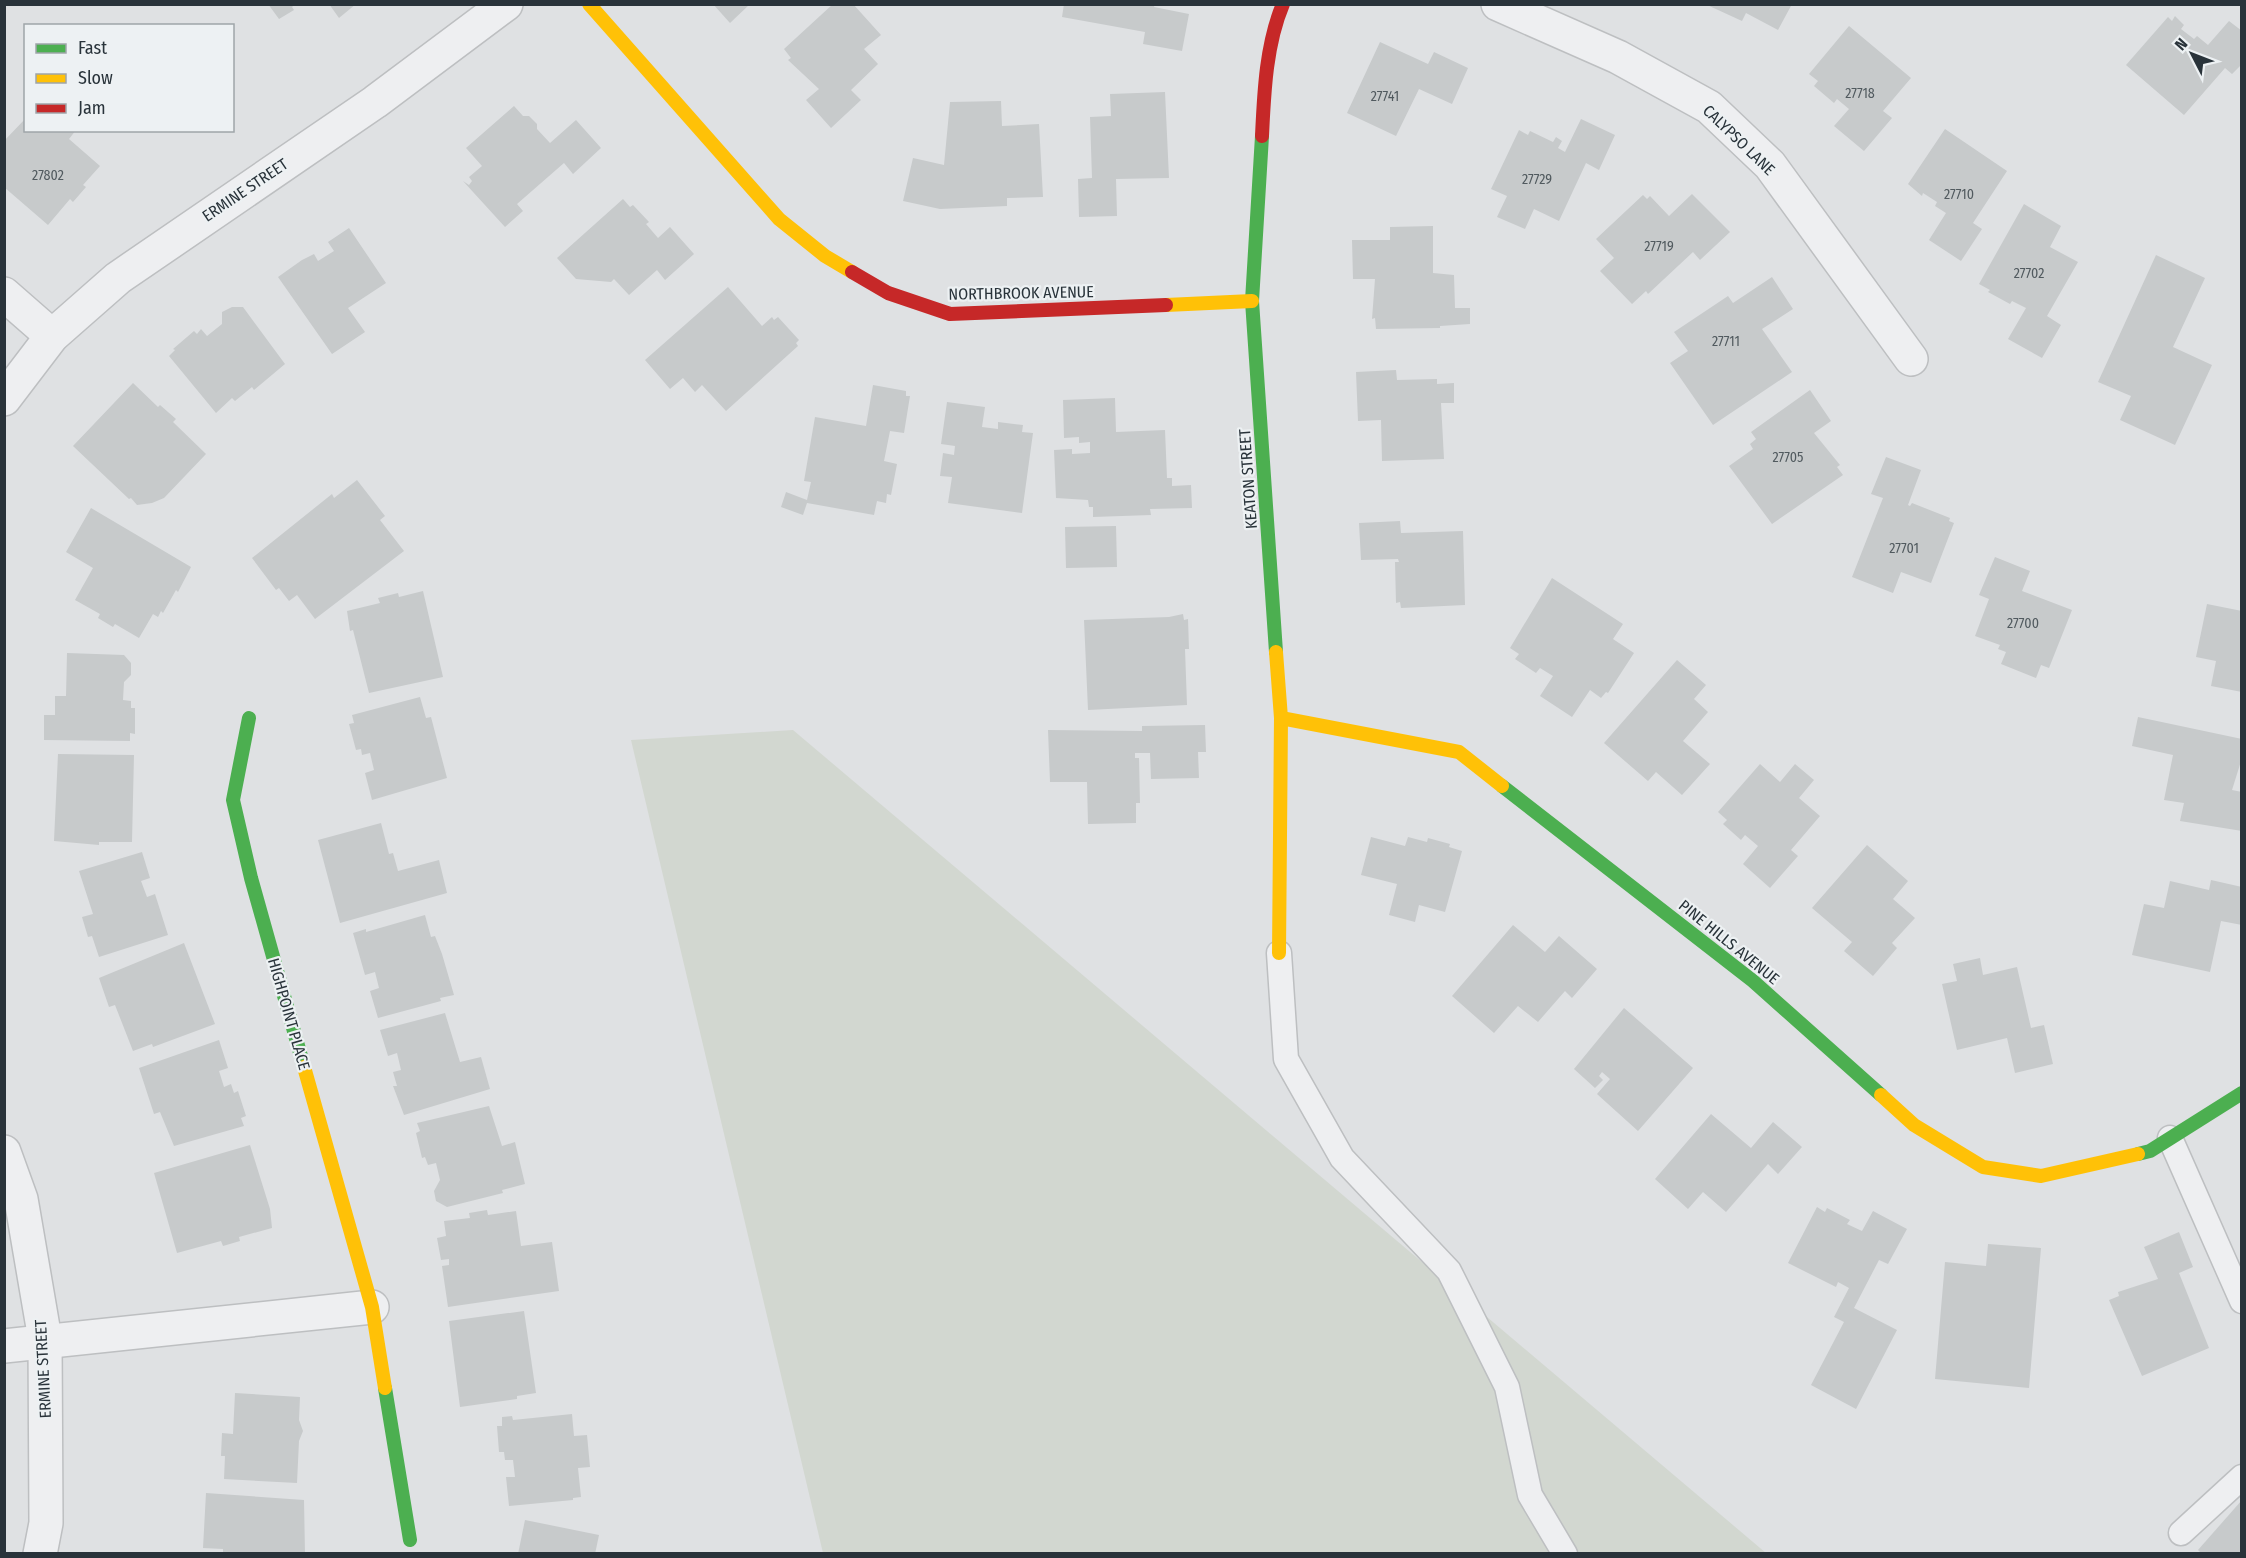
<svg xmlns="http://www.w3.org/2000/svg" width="2246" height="1558" font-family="'Fira Sans Condensed',sans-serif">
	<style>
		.green { fill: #d2d7d0 }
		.building { fill: #c7cacb }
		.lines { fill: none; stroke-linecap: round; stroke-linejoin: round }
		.lane-casing { stroke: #bdbfc1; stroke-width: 27 }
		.street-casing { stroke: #bdbfc1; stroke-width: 36 }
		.lane { stroke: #eeeff1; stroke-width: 24 }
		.street { stroke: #eeeff1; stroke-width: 33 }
		.fast { stroke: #4caf50; stroke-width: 14 }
		.slow { stroke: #ffc107; stroke-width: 14 }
		.jam { stroke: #c62828; stroke-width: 14 }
		.labels { text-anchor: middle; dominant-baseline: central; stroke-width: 4.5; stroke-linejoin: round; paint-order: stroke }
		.number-label { font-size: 14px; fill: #515a5f }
		.street-label { font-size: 16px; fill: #29333a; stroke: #edf1f3 }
	</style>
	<rect width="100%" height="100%" fill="#dfe1e3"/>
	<path class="green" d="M793,730L1766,1553H823L631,740Z"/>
	<g class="building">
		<path d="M268,4H295L292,7L294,10L279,19Z"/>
		<path d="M329,4H356L339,18Z"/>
		<path d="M713,4H750L730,23Z"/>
		<path d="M833,4H853L881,35L864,49L878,64L851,90L861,100L831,128L806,100L819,89L788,60L791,58L784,49Z"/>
		<path d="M1064,4H1155L1154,7L1189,14L1182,51L1143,44L1145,32L1062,17Z"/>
		<path d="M1705,4H1792L1778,30L1746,13L1742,21Z"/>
		<path d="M2175,16L2184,25L2181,29L2194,39L2197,36L2208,45L2229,21L2242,31V64L2232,74L2225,68L2184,115L2126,65L2168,17L2172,21Z"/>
		<path d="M1849,26L1911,78L1883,111L1892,118L1864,151L1834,126L1849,109L1837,99L1834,103L1814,86L1818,81L1809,74Z"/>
		<path d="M1380,42L1428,64L1434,52L1468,68L1452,104L1419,89L1396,136L1347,113Z"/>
		<path d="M1165,92L1169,178L1116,179L1117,216L1079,217L1078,179L1092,178L1090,117L1111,116L1110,94Z"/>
		<path d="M1001,101L1002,126L1039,124L1043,197L1007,198V206L940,209L903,201L913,158L944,165L950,102Z"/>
		<path d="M514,106L523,116H529L537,124V129L550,143L576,120L601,148L573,174L564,163L517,204L523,211L505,227L463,181L469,185L472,181L469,177L482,166L466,148Z"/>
		<path d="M26,118V130H76L69,139L100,166L83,185L86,187L73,202L70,199L48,225L4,187V141Z"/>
		<path d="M1581,119L1615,135L1599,170L1586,163L1559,221L1534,209L1525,229L1497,217L1507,196L1491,189L1519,130L1528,135L1530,131L1553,142L1556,137L1562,141L1558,148L1565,152Z"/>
		<path d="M1945,129L2007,171L1973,223L1982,229L1961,261L1929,240L1946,213L1935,206L1937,202L1923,193L1922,196L1908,184Z"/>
		<path d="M1692,194L1730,232L1700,260L1693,252L1648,294L1646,291L1632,304L1600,271L1614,258L1596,239L1643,195L1647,199L1650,196L1669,216Z"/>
		<path d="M623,199L630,207L633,205L649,222L646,224L658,238L670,227L694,254L665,280L657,270L629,295L614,279L611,282L576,279L557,258Z"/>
		<path d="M2024,204L2061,226L2050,247L2078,262L2047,316L2061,325L2042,358L2008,339L2026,308L2012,301L2010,304L1988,292L1990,290L1979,284Z"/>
		<path d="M1433,226V273L1454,275L1455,308H1470V324L1440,326V328L1376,329L1375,318L1372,319L1375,279H1353L1352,240H1390V227Z"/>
		<path d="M349,228L386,283L348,308L365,332L332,354L278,277L302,260L314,254L318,261L334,251L328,242Z"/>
		<path d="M2156,255L2205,278L2173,347L2212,365L2175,445L2120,420L2131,396L2098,382Z"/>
		<path d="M1772,277L1793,309L1762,329L1792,372L1713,425L1670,363L1688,351L1674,332L1728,296L1733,303Z"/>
		<path d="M728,287L762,326L772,317L774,320L778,317L799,340L796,343L798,346L726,411L702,385L695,392L683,378L670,389L645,360Z"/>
		<path d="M232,307H243L285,364L254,390L252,387L235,401L232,398L216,413L169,356L175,350L173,349L194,331L197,334L201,329L207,336L222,324V312Z"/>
		<path d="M1396,370L1397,380L1437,379V384L1454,383V403H1441L1444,459L1382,461L1381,420L1358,421L1356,372Z"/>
		<path d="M133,383L158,407L160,405L176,419L173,422L206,454L164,498L152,503L137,505L131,498L129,499L73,446Z"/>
		<path d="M873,385L906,391V396H910L904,433L890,431L884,461L897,464L891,495L887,494L886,503L877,501L874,515L807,503L803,515L781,507L786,492L807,500L811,482L804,481L815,417L866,426Z"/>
		<path d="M1810,390L1831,421L1814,433L1840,465L1837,467L1843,475L1772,524L1729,466L1753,449L1750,444L1756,439L1751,432Z"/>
		<path d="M1115,398L1116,432L1165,430L1167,478H1172V486L1191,485L1192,508L1150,509L1151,515L1093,517V507H1089L1088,500L1056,498L1054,450L1072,449V454L1090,453V442L1079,443V437L1064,438L1063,400Z"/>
		<path d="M947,402L985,407L982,427L998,429V422L1023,425L1022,432L1033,433L1022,513L948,503L952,477L940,476L943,453L954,455L955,446L941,444Z"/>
		<path d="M1886,457L1921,470L1908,505L1910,506L1912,503L1950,518L1949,521L1954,523L1931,583L1901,572L1893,593L1852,577L1883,498L1871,494Z"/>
		<path d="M357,480L385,516L380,520L404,551L315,619L297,595L289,601L279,588L276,590L252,558L332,494L334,498Z"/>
		<path d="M91,508L191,567L178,592L176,590L163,613L161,611L158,617L153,614L139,638L115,624L113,627L98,618L100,614L75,600L93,568L66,552Z"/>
		<path d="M1400,521L1401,533L1463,531L1465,605L1401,608L1400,602L1396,603L1395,562H1399L1398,559L1361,560L1359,523Z"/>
		<path d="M1116,526L1117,567L1066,568L1065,527Z"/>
		<path d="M1995,557L2030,571L2022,591L2072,610L2049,668L2041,665L2036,678L2001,664L2006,652L1998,649L2000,645L1975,636L1989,599L1979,595Z"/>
		<path d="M1552,578L1623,624L1613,639L1634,653L1608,693L1606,692L1601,698L1590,690L1572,717L1540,696L1553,676L1540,668L1536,673L1515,659L1519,654L1510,648Z"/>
		<path d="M423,591L443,677L369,693L353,630L350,631L347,611L380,603L378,598L398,593L399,597Z"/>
		<path d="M2207,604L2242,611V692L2211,686L2216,661L2196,657Z"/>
		<path d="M1183,614L1184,620L1188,619L1189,649H1185L1187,705L1088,710L1084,620L1169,617Z"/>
		<path d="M67,653L124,655L131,663V675L124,682L123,700L131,701V708H135V734L130,733V741L44,740V715H55V696H66Z"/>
		<path d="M1677,660L1706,685L1694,699L1708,712L1683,741L1710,764L1682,795L1656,772L1648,781L1604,743Z"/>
		<path d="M420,697L426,718L431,717L447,778L372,800L365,773L374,770L370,753L362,755L361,749L356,750L349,724L354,723L352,715Z"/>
		<path d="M2138,717L2242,739V758L2232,790L2242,792V831L2180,821L2184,803L2164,800L2173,755L2132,746Z"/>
		<path d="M1205,725L1206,752H1198L1199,778L1151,779L1150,753H1135V758H1139L1140,803H1136V823L1088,824L1087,782H1050L1048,730L1142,731V726Z"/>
		<path d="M58,754L134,755L132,842H99V845L54,841Z"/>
		<path d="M1760,764L1780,782L1795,764L1814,780L1799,798L1820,816L1791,850L1798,856L1770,888L1743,864L1758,846L1745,835L1741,840L1723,824L1727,820L1718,812Z"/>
		<path d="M381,823L389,854L393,853L398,871L439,860L447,893L340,923L318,840Z"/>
		<path d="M1371,837L1405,846L1408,837L1427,842L1428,838L1450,844L1449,847L1462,851L1445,912L1419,905L1415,922L1389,915L1397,884L1361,875Z"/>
		<path d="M1867,845L1908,881L1893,899L1915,918L1892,943L1897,948L1873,976L1844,951L1852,942L1812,908Z"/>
		<path d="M142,852L150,878L141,881L147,897L155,894L168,935L99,957L92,936L88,937L82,917L93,914L79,871Z"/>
		<path d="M2211,880L2242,887V925L2221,921L2210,972L2132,955L2144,904L2164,908L2170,881L2209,890Z"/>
		<path d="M425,915L431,937L435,936L442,954L454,995L440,998L441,1001L378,1018L370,991L379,988L375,972L365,975L353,933L366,929V932Z"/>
		<path d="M1513,925L1545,952L1559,936L1597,969L1572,998L1565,991L1538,1022L1518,1006L1494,1033L1452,996Z"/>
		<path d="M184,943L215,1024L153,1047L152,1044L133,1051L115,1005L109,1007L99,978Z"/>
		<path d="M1980,958L1983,975L2017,967L2031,1028L2044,1025L2053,1064L2015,1073L2007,1038L1957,1050L1942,984L1957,981L1953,964Z"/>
		<path d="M1624,1008L1693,1068L1638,1131L1597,1094L1610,1079L1602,1072L1599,1076L1603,1080L1595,1088L1574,1069Z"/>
		<path d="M445,1013L460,1062L481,1057L490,1089L404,1115L393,1086H397L393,1072L401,1070L397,1053L388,1056L380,1030Z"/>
		<path d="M219,1040L228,1068L219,1071L224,1087L231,1084L234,1093L238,1091L246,1116L241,1118L244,1126L174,1146L160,1112L154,1114L139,1068Z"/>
		<path d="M489,1106L502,1146L515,1142L525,1184L502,1190L503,1193L447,1207L436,1201L434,1191L440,1180L436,1163L428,1165L425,1157L422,1158L416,1133L420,1131L417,1123Z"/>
		<path d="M1711,1114L1751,1148L1773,1122L1802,1147L1778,1174L1768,1164L1726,1212L1703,1192L1688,1209L1655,1179Z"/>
		<path d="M250,1145L270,1209L272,1228L239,1237L240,1241L223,1246L221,1241L177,1253L154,1173Z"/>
		<path d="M1817,1207L1825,1212L1827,1208L1850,1220L1847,1224L1862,1231L1873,1211L1907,1229L1888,1264L1879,1260L1854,1308L1897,1330L1856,1409L1811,1385L1844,1322L1834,1317L1849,1288L1838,1282L1836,1287L1788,1263Z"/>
		<path d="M487,1210L488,1215L516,1211L521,1246L552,1242L559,1291L448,1307L442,1266L449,1265V1259L441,1260L437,1238L446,1236L444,1221L470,1218L469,1213Z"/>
		<path d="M2179,1232L2193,1267L2179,1273L2209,1348L2142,1376L2109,1300L2119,1296L2118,1292L2158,1279L2144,1247Z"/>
		<path d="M1988,1244L2041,1248L2029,1388L1935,1379L1945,1262L1986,1266Z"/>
		<path d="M524,1311L536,1393L517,1396V1399L460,1407L449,1321Z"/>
		<path d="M235,1393L300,1397L299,1420L303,1431L299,1441L297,1483L224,1479L225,1456H221L222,1433L233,1434Z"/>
		<path d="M572,1414L574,1436L587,1435L590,1467L578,1468L581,1497L573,1498V1500L509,1506L506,1477H515L513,1460H505L504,1452H499L497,1426H502V1417L512,1416L513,1420Z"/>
		<path d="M206,1493L304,1500L305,1554H223V1549L203,1548Z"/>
		<path d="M2242,1500V1554H2202L2198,1550Z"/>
		<path d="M525,1520L599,1535L595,1554H518Z"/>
	</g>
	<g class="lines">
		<g class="lane-casing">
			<g id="lane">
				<path d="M1279,953L1286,1059L1342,1158L1449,1271L1507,1387L1530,1495L1565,1554"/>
				<path d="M2170,1138L2242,1301"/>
				<path d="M2181,1533L2242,1477"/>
			</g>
		</g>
		<g class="street-casing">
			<g id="street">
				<path d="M1498,4L1618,57L1709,107L1770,165L1911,359"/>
				<path d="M4,294L52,336"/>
				<path d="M4,399L52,336L118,278L375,102L506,4"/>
				<path d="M4,1152L21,1199L45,1339L46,1523L40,1554"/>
				<path d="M4,1346L372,1307"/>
			</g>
		</g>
		<use href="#lane" class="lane"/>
		<use href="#street" class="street"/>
		<g class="fast">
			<path d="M1262,136L1252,301L1276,652"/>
			<path d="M249,718L233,800L251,878L304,1067"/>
			<path d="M1502,786L1753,981L1881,1095"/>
			<path d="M2138,1154L2150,1151L2242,1093"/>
			<path d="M385,1388L410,1540"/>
		</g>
		<g class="slow">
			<path d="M589,4L779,219L825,256L852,272"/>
			<path d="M1166,305L1252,301"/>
			<path d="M1276,652L1281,718L1279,953"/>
			<path d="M1281,718L1459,752L1502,786"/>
			<path d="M304,1067L372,1307L385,1388"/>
			<path d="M1881,1095L1914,1125L1983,1167L2041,1176L2138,1154"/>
		</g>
		<g class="jam">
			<path d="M1262,136C1264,93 1266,44 1283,4"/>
			<path d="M852,272L888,293L950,314L1166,305"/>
		</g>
	</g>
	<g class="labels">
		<g class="number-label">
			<text x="1860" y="93">27718</text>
			<text x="1385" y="96">27741</text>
			<text x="48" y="175">27802</text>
			<text x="1537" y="179">27729</text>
			<text x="1959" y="194">27710</text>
			<text x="1659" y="246">27719</text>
			<text x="2029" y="273">27702</text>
			<text x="1726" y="341">27711</text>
			<text x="1788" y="457">27705</text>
			<text x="1904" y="548">27701</text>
			<text x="2023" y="623">27700</text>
		</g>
		<g class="street-label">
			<text transform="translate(1739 140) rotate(44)">CALYPSO LANE</text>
			<text transform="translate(245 190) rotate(-34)">ERMINE STREET</text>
			<text transform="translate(1021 293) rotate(-1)">NORTHBROOK AVENUE</text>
			<text transform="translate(1248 479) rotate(-94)">KEATON STREET</text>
			<text transform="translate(1729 942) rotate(39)">PINE HILLS AVENUE</text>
			<text transform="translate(289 1014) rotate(74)">HIGHPOINT PLACE</text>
			<text transform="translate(43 1369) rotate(-93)">ERMINE STREET</text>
		</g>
	</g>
	<rect width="2246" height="1558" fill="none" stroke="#29333a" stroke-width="12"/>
	<rect x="24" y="24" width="210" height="108" fill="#edf1f3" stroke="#9fa5a9" stroke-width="1.5"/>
	<rect x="36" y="44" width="30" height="9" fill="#4caf50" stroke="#9fa5a9" stroke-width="1.5"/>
	<text x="78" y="54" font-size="18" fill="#29333a">Fast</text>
	<rect x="36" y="74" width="30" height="9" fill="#ffc107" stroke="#9fa5a9" stroke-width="1.5"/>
	<text x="78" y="84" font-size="18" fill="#29333a">Slow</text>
	<rect x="36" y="104" width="30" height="9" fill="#c62828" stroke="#9fa5a9" stroke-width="1.5"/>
	<text x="78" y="114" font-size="18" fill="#29333a">Jam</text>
	<g transform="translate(2192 54) rotate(312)" stroke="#edf1f3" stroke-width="4.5" paint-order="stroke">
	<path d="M0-4.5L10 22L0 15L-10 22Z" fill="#29333a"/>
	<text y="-9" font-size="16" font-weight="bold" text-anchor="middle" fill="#29333a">N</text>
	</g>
</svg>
